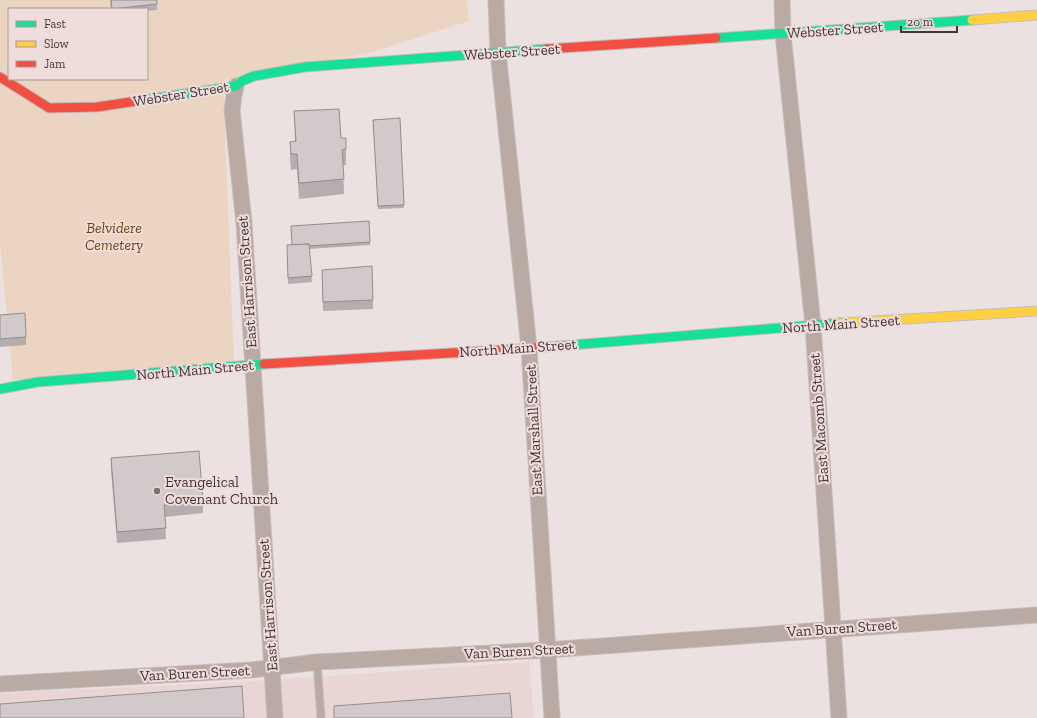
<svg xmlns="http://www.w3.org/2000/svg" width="1037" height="718" font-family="'Zilla Slab',serif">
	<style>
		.built { fill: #ead5d5 }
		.green { fill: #ebd5c2; fill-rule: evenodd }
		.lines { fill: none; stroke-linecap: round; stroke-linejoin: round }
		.lane-casing { stroke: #c5bdbc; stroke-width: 9 }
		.street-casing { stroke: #c5bdbc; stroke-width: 17 }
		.fast-casing { stroke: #c5bdbc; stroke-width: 11 }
		.slow-casing { stroke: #c5bdbc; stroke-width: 11 }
		.jam-casing { stroke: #c5bdbc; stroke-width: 11 }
		.lane { stroke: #baaaa4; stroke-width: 7 }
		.street { stroke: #baaaa4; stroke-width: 15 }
		.fast { stroke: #16e098; stroke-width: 9 }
		.slow { stroke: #ffcf43; stroke-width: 9 }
		.jam { stroke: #f24e42; stroke-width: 9 }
		.wall { fill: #b5adaf }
		.building { fill: #d2c9cb; stroke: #938d8e }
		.poi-dot { fill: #7c7372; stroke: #f1dcdc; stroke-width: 1.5 }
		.labels { text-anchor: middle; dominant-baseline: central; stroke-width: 4; stroke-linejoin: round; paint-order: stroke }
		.street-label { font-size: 15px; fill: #403837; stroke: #f1dcdc }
		.park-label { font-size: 15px; font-style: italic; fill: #6d4406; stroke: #f1dcdc }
		.poi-label { font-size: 15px; fill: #403837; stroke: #f1dcdc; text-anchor: start }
	</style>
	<rect width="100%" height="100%" fill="#ece1e1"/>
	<path class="built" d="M529,662L534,718H0V693L239,682Z"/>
	<path class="green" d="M0,0H467L469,21L373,52L223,81L234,362L13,380L0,244ZM9,9H147V79H9Z"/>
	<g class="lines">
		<g class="lane-casing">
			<path id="lane" d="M317,662L321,718"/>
		</g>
		<g class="street-casing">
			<g id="street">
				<path d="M496,0L498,52L529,348L552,718"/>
				<path d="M782,0L783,34L813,325L839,718"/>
				<path d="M236,86L234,95L232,110L244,223L275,718"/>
				<path d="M0,684L252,670L317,662L547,650L1037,615"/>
			</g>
		</g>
		<g class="fast-casing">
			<g id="fast">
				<path d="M716,38L972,20"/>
				<path d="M137,101L236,86L242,81L254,76L305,67L546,49"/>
				<path d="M535,348L840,323"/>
				<path d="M0,389L38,382L264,364"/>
			</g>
		</g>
		<g class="slow-casing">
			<g id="slow">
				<path d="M972,20L1037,15"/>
				<path d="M840,323L1037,311"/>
			</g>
		</g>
		<g class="jam-casing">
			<g id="jam">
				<path d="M546,49L716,38"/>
				<path d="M0,77L49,108L97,107L137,101"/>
				<path d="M264,364L535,348"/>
			</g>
		</g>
		<use href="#lane" class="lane"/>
		<use href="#street" class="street"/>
		<use href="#fast" class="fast"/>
		<use href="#slow" class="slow"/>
		<use href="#jam" class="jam"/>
	</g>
	<g class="wall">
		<path d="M110,0H157V10L147,11V9H111Z"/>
		<path d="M294,111L341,138L346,149V165H343L344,194L299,199L297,169L291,170L290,158V142H295Z"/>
		<path d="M400,118L404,208L378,209L373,120Z"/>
		<path d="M369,221L370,245L309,249L312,282L288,284L287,251L292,245Z"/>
		<path d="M322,270L373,300V309L323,311Z"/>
		<path d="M0,315L26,337V345L0,347Z"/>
		<path d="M111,458L203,502V513L165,517L166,539L117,543L111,470Z"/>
	</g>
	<g class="building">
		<path d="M111,0H157V4L112,9Z"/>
		<path d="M339,109L341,138H346V149L342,150L344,179L299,183L297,154H291L290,142L296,141L294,111Z"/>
		<path d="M400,118L404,205L378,206L373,120Z"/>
		<path d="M369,221L370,242L309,246V244L292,245L291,226Z"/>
		<path d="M309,244L312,276L288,278L287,245Z"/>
		<path d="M372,266L373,300L323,302L322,270Z"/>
		<path d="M25,313L26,337L0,339V315Z"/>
		<path d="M199,451L203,502L164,505L166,528L117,532L111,458Z"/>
		<path d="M242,686L244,718H0V704Z"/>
		<path d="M510,693L512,718H334V706Z"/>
	</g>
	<circle class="poi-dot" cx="157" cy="491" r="4"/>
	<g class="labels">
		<g class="street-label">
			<text transform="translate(835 30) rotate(-4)">Webster Street</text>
			<text transform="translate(512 52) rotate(-4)">Webster Street</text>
			<text transform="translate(181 94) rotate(-9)">Webster Street</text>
			<text transform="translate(247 282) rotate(-94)">East Harrison Street</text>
			<text transform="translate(841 324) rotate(-4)">North Main Street</text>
			<text transform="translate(518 348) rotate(-4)">North Main Street</text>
			<text transform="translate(195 370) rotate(-5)">North Main Street</text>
			<text transform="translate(819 418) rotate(-94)">East Macomb Street</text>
			<text transform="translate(534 430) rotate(-93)">East Marshall Street</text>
			<text transform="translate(268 605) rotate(-94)">East Harrison Street</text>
			<text transform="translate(842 628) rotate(-4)">Van Buren Street</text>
			<text transform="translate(519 651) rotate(-3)">Van Buren Street</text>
			<text transform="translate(195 673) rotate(-3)">Van Buren Street</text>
		</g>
		<g class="park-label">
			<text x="114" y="228">Belvidere<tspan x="114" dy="17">Cemetery</tspan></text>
		</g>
		<g class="poi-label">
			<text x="165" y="482">Evangelical<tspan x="165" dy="17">Covenant Church</tspan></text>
		</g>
	</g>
	<rect x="8" y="8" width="140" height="72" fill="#f1dcdc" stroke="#aa9a9a"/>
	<rect x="16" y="21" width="20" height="6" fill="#16e098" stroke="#aa9a9a"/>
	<text x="44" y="28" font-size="12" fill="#403837">Fast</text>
	<rect x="16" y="41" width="20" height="6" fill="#ffcf43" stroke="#aa9a9a"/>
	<text x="44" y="48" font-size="12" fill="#403837">Slow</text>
	<rect x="16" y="61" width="20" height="6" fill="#f24e42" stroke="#aa9a9a"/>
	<text x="44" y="68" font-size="12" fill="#403837">Jam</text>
	<path d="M901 26v6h56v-6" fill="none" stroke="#403837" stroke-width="2"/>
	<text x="907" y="26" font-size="12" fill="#403837" stroke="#f1dcdc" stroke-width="3" paint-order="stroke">20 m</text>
</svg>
